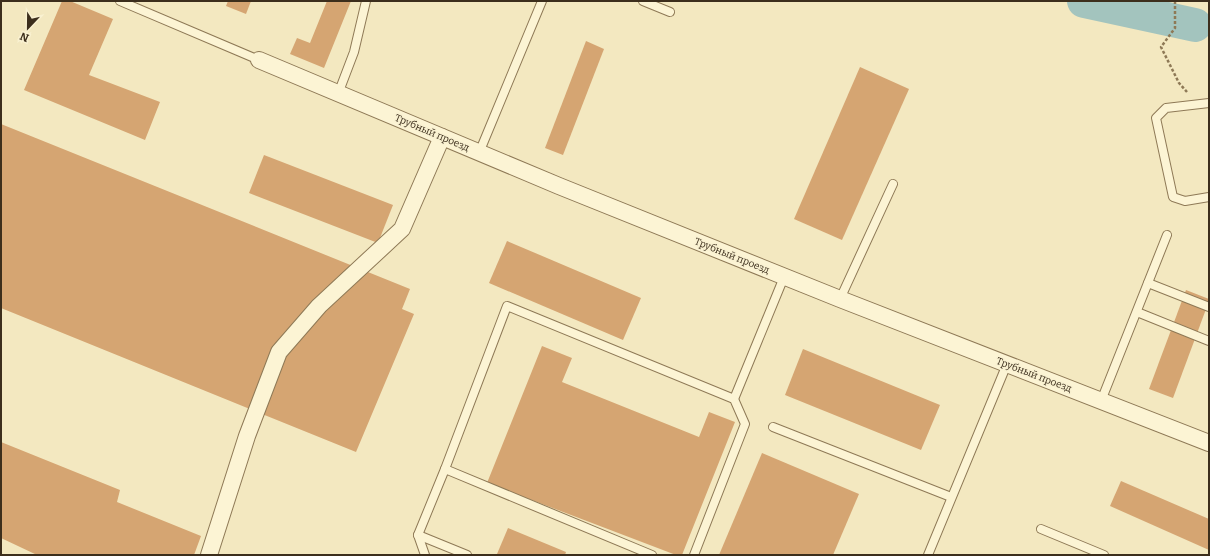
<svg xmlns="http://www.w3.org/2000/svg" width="1210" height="556" font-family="Bitter,serif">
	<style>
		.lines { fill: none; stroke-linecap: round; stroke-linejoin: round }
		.river { stroke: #a3c4be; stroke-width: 34 }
		.building { fill: #d5a572 }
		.service-casing { stroke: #8e7956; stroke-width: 10 }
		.minor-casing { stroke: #8e7956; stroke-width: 18 }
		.path { stroke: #8e7956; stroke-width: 2.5; stroke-dasharray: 3 2; stroke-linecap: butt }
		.service { stroke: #fcf4d4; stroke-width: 8 }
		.minor { stroke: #fcf4d4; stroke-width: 16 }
		.labels { text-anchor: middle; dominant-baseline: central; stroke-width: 3; stroke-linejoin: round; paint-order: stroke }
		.street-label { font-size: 10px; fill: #3c2e1c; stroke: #f9f1d1 }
	</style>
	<rect width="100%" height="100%" fill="#f3e8c0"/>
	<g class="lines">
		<path class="river" d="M1084,1L1195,25"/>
	</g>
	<g class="building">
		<path d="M62,1H70L113,19L89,75L160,102L145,140L24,90Z"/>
		<path d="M228,1H251L246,14L226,6Z"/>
		<path d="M327,1H351L324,68L290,54L297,38L310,43Z"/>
		<path d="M586,41L604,49L563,155L545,148Z"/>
		<path d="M860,67L909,89L842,240L794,219Z"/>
		<path d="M1,124L410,289L402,309L414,314L356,452L1,308Z"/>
		<path d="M264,155L393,205L378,243L249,193Z"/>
		<path d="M507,241L641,298L623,340L489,283Z"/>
		<path d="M1186,290L1209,299V301L1173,398L1149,389Z"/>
		<path d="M542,346L572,358L562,382L699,437L709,412L735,422L682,555H676L487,483Z"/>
		<path d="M803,349L940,405L921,450L785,395Z"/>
		<path d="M1,442L120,490L117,502L201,536L194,555H37L1,538Z"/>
		<path d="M762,453L859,494L833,555H719Z"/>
		<path d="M1121,481L1209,519V550L1110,506Z"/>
		<path d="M508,528L566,552L565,555H500L497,554Z"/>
	</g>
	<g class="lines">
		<g class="service-casing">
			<g id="service">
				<path d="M120,1L259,60"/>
				<path d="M643,1L670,12"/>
				<path d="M338,94L354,52L366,1"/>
				<path d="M1209,103L1166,108L1156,118L1173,197L1185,201L1209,197"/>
				<path d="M479,153L542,1"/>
				<path d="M1148,283L1209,307"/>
				<path d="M840,299L893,184"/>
				<path d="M1137,312L1209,341"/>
				<path d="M734,399L784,277"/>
				<path d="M1101,401L1167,235"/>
				<path d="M773,427L951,497"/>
				<path d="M1041,529L1104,555"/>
				<path d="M418,535L467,555"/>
				<path d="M425,555L418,535L445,469"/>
				<path d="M652,555L445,469L507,306L734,399L745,424L694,555"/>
				<path d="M928,555L1007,364"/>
			</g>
		</g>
		<g class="minor-casing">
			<g id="minor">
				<path d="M259,60L559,186L840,299L1209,443"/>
				<path d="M209,555L247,436L279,352L319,306L402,229L442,137"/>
			</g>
		</g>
		<path class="path" d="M1175,1V28L1161,47L1179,83L1187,92"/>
		<use href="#service" class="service"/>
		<use href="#minor" class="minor"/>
	</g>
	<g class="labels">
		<g class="street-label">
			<text transform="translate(432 133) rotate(23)">Трубный проезд</text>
			<text transform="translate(732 256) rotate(22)">Трубный проезд</text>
			<text transform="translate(1034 375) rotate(21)">Трубный проезд</text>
		</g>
	</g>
	<rect width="1210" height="556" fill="none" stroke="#3c2e1c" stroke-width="4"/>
	<g transform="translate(28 28) rotate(202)" stroke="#f9f1d1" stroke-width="3" paint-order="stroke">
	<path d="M0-3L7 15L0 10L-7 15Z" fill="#3c2e1c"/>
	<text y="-6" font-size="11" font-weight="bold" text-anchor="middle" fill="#3c2e1c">N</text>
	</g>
</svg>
